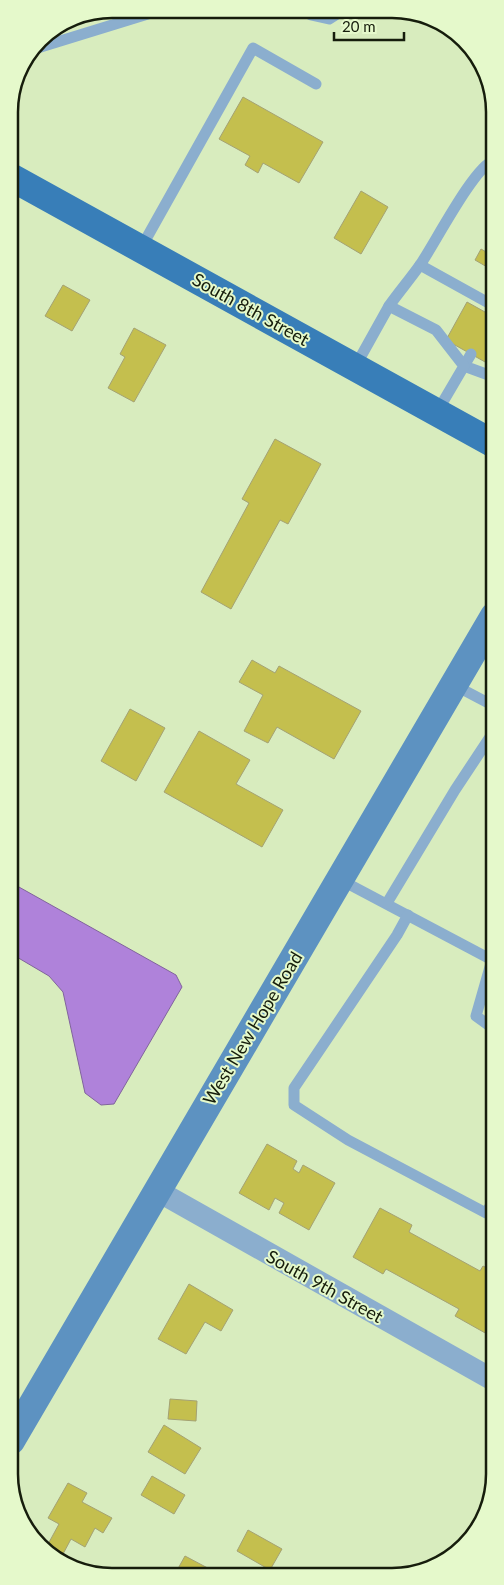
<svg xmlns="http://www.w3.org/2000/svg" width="504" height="1585" font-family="Lato,sans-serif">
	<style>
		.water { fill: #af82da; stroke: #81649c }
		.building { fill: #c4bf4e; stroke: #a4a274 }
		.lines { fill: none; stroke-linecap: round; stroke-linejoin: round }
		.service { stroke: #8baece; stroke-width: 11 }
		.minor { stroke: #8baece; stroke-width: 22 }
		.secondary { stroke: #5d92c1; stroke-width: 28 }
		.primary { stroke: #387eb8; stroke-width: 28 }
		.labels { text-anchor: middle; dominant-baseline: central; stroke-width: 4; stroke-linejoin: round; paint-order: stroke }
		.street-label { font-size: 18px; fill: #161d0c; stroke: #e5f9cb }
		.rim { fill: none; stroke: #161d0c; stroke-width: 2.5 }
	</style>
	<rect width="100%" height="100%" fill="#d8ecbe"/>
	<path class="water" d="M10,882L176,975L182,987L114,1104L101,1105L85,1093L63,992L49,976L10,953Z"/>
	<g class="building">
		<path d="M243,97L323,142L299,183L263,163L258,173L245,165L250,156L219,139Z"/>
		<path d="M361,191L388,207L361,254L334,238Z"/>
		<path d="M494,242V271L475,260L481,249L488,253Z"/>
		<path d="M63,285L90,300L72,331L45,316Z"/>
		<path d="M467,302L494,317V367L446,340Z"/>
		<path d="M134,328L166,345L134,402L108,388L125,357L120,354Z"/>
		<path d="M275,439L321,464L288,524L280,520L231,609L201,592L249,503L242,499Z"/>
		<path d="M252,660L275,673L279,666L361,711L334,759L277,727L268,743L244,731L263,695L239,682Z"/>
		<path d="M130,709L165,728L136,781L101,761Z"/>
		<path d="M199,731L250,760L236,784L283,810L262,847L164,792Z"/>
		<path d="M267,1144L297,1161L293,1169L299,1173L303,1165L335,1183L309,1230L279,1213L284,1203L275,1198L269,1210L239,1193Z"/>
		<path d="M380,1208L412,1225L409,1232L480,1271L483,1266L495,1272V1319L487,1334L455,1316L459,1309L386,1269L383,1274L353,1257Z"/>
		<path d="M189,1284L233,1310L221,1331L205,1322L186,1354L158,1339Z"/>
		<path d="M170,1399L197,1401L196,1421L168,1419Z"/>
		<path d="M164,1425L201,1448L185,1474L148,1452Z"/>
		<path d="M152,1476L185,1495L174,1514L141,1495Z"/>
		<path d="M68,1483L87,1493L82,1502L112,1518L103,1533L95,1528L85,1547L71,1539L63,1554L47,1546L59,1524L48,1518Z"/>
		<path d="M248,1530L282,1549L270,1570L237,1551Z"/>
		<path d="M185,1556L219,1574H175Z"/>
	</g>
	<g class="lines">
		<g class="service">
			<path d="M302,10L311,15L329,19L343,10"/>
			<path d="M31,50L164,9"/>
			<path d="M141,248L253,48L316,84"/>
			<path d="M420,265L494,306"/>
			<path d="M389,306C399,292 410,279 420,265C434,245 474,167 493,161"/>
			<path d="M471,354L464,366L494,377"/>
			<path d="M355,367L389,306L436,330L464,366L437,412"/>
			<path d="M454,685L494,706"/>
			<path d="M339,879L492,960L494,957"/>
			<path d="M387,903L455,790L494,731"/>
			<path d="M408,915L397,935L294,1088V1105L348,1140L486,1213L495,1198"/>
			<path d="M492,960L476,1016L494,1029"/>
		</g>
		<path class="minor" d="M156,1190L495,1381"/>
		<path class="secondary" d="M11,1441L494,616"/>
		<path class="primary" d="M9,176L494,444"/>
	</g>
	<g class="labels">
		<g class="street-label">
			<text transform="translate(251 309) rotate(29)">South 8th Street</text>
			<text transform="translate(252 1028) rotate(-59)">West New Hope Road</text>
			<text transform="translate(325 1286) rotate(29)">South 9th Street</text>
		</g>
	</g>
	<path d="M0 0H504V1585H0ZM112 18H392A94 94 0 0 1 486 112V1474A94 94 0 0 1 392 1568H112A94 94 0 0 1 18 1474V112A94 94 0 0 1 112 18Z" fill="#e5f9cb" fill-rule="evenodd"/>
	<path class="rim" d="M112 18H392A94 94 0 0 1 486 112V1474A94 94 0 0 1 392 1568H112A94 94 0 0 1 18 1474V112A94 94 0 0 1 112 18Z"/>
	<path d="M334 32v8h70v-8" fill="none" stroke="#161d0c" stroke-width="2.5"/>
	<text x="342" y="32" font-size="15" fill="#161d0c" stroke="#e5f9cb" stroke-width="4" paint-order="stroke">20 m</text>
</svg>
